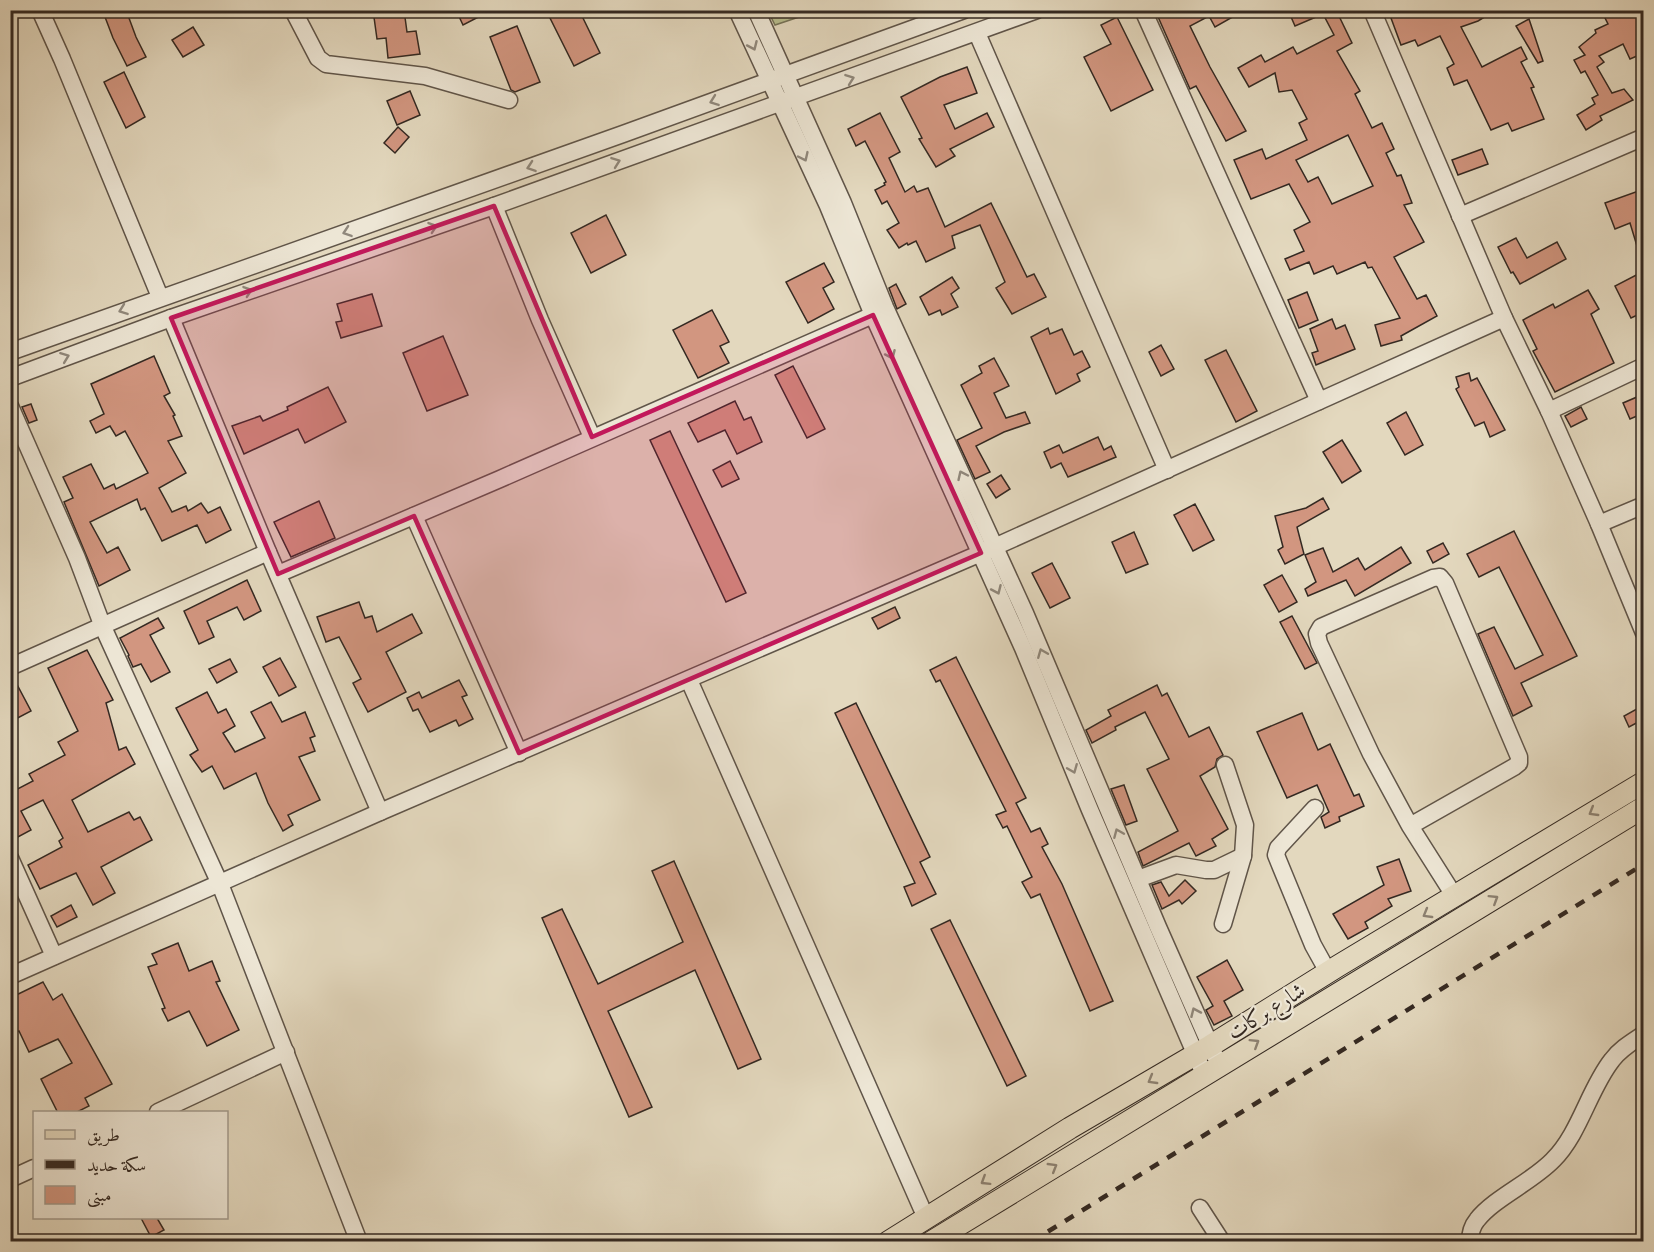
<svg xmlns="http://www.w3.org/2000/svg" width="1654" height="1252" font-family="'EB Garamond',Amiri,serif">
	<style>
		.green { fill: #b8bd8e; stroke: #767358; stroke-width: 1.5 }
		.building { fill: #d29680; stroke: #342922; stroke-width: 1.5; fill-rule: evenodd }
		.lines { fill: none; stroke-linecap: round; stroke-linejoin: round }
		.minor-casing { stroke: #605549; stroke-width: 19 }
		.major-casing { stroke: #342922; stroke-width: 23 }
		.minor { stroke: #ede6d5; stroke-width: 16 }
		.major { stroke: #e3d8be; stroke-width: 21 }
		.rail { stroke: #342922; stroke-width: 4.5; stroke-dasharray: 10 10; stroke-linecap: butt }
		.oneway { stroke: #90887c }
		.oneway2 { stroke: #8c8070 }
		.marked { fill: #c2185b; fill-opacity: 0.2; stroke: #c2185b; stroke-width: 4.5; stroke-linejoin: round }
		.labels { text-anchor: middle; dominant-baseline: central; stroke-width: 4.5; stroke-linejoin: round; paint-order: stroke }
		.street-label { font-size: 22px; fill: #342922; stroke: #ede6d5 }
	</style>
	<rect width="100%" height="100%" fill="#e3d8be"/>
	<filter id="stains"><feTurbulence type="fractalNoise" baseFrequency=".00333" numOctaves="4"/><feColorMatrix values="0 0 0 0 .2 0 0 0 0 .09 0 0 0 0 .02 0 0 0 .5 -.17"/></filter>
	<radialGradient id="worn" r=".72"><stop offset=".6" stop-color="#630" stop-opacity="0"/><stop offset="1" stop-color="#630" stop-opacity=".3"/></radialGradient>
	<path class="green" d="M768,11H817L775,25Z"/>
	<g class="building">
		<path d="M126,10L136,37L146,57L127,66L113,38L105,17Z"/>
		<path d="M373,10H404L407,32L416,31L420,54L388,58L386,38L377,39Z"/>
		<path d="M456,10H492L463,25Z"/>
		<path d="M556,10H579L600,53L574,66L548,14Z"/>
		<path d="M1155,10H1245L1215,27L1209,16L1190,26L1210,67L1246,131L1226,141L1196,86L1190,89Z"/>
		<path d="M1288,10H1336L1352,43L1337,51L1360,91L1355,94L1372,128L1382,123L1394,149L1386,153L1397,176L1401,175L1412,203L1404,205L1424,242L1394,257L1417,299L1426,295L1437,316L1401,336L1402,340L1381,346L1375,325L1400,318L1372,267L1368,268L1365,262L1337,274L1333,266L1314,274L1309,262L1290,270L1285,259L1304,251L1294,230L1310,222L1289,184L1251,199L1234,160L1262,149L1266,159L1307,140L1299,123L1307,119L1292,90L1279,92L1275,73L1249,87L1238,68L1261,55L1265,62L1293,47L1297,54L1334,35L1323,14L1295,26ZM1348,135L1373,186L1332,204L1318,177L1308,182L1296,160Z"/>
		<path d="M1388,10H1496L1478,21L1461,27L1482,67L1521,47L1527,59L1521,62L1534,87L1531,88L1544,119L1512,131L1508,123L1491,130L1467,80L1454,85L1447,68L1454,64L1440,36L1418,46L1415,40L1401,45Z"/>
		<path d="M1601,10H1637L1644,25V53L1630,59L1623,44L1599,56L1604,62L1597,67L1612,93L1624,89L1633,100L1600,116L1602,120L1586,130L1577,115L1595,104L1592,98L1598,95L1585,71L1581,73L1574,60L1585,55L1579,47L1596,33L1595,30L1608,24Z"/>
		<path d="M1117,17L1153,90L1111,111L1084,57L1111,44L1101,25Z"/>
		<path d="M1529,19L1543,61L1538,63L1516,26Z"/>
		<path d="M517,26L540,82L515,92L511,90L490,37Z"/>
		<path d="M193,27L204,45L183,57L172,40Z"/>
		<path d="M967,67L977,93L944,105L955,129L987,113L994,127L950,149L955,156L936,167L919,139L922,138L901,97L940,77Z"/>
		<path d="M124,72L145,117L126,128L104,82Z"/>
		<path d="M410,91L420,115L397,125L387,101Z"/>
		<path d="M880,113L900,152L889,158L905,192L914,186L917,192L928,188L945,227L991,203L1027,277L1034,274L1046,297L1012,314L996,288L1005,282L980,225L952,236L955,248L926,262L916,241L908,245L907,243L899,248L887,230L899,223L887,201L882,204L875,190L885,185L884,183L886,182L865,141L856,146L848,129Z"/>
		<path d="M398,127L409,137L395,153L384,143Z"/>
		<path d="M1482,149L1488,164L1458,175L1452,160Z"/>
		<path d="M1644,189V256H1640L1630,223L1615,229L1605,203Z"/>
		<path d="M606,215L626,255L591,273L571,233Z"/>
		<path d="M1516,238L1527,258L1557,242L1566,259L1520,284L1513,272L1511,273L1498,247Z"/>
		<path d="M824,263L834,282L823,288L834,309L808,323L786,282Z"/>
		<path d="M1644,271V312L1631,318L1615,286Z"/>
		<path d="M952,277L959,288L951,294L958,307L942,315L940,310L929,315L920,297Z"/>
		<path d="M896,284L906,304L897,309L889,288Z"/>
		<path d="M1588,290L1599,309L1591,314L1614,363L1555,392L1533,351L1537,349L1523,320L1553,304L1555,308Z"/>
		<path d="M1307,292L1318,320L1299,328L1288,300Z"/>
		<path d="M372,294L382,326L341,338L336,322L342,321L337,304Z"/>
		<path d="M712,310L729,342L720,346L729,363L698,378L673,330Z"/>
		<path d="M1332,319L1336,329L1345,325L1355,349L1316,365L1312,353L1318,351L1310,329Z"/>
		<path d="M1048,328L1050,334L1062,329L1074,355L1082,351L1090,367L1077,374L1080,381L1056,394L1031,337Z"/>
		<path d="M443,336L468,395L427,411L403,353Z"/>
		<path d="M1161,345L1174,369L1161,376L1149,352Z"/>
		<path d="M1226,350L1257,411L1236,422L1205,360Z"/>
		<path d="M154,356L170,393L164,396L175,415L173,416L182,436L168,441L186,473L159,488L172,512L186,506L188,511L201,503L208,513L220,507L231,530L206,543L197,525L162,541L145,508L141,510L137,499L90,522L107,553L118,547L130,570L99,586L64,502L73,498L63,477L91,464L104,489L114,484L116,489L148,473L125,431L116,436L110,426L96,433L90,421L104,414L91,384Z"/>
		<path d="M994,358L1009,386L994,393L1006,418L1025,412L1030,423L1004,432L976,446L990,472L975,479L957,440L982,428L961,385L982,373L979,366Z"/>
		<path d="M793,366L825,429L807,438L775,375Z"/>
		<path d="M1469,373L1471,381L1477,378L1505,430L1490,437L1484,422L1475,426L1456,389L1459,387L1456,377Z"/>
		<path d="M328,387L346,422L305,443L298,429L244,454L232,426L260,416L263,421L288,410L287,407Z"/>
		<path d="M1644,394V413L1630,419L1623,403Z"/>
		<path d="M735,401L744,420L751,417L762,442L737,454L725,430L698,442L688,423Z"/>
		<path d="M31,404L37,420L29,423L22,407Z"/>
		<path d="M1581,407L1587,419L1571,427L1565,416Z"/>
		<path d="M1406,412L1423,445L1405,455L1387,423Z"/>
		<path d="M670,431L746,593L726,602L650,440Z"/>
		<path d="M1098,437L1104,450L1111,446L1116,457L1068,477L1061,463L1051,468L1044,452L1059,445L1063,453Z"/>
		<path d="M1342,440L1361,471L1342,483L1323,452Z"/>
		<path d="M730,461L739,479L722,487L713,470Z"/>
		<path d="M1001,475L1010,489L996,498L987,484Z"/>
		<path d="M1323,498L1329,509L1297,527L1304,554L1285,564L1278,550L1283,547L1275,516L1306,508Z"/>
		<path d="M319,501L335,538L291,557L274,522Z"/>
		<path d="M1195,504L1214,540L1193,551L1174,515Z"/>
		<path d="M1514,531L1577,656L1521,683L1532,706L1513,716L1478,634L1494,627L1515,669L1543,655L1499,567L1479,577L1467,554Z"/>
		<path d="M1134,532L1148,564L1126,573L1112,542Z"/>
		<path d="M1443,543L1449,554L1433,563L1427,551Z"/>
		<path d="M1401,547L1411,563L1355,596L1346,580L1308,596L1305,589L1316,582L1305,555L1323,548L1333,572L1358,558L1365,570Z"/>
		<path d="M1052,563L1070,598L1050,608L1032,573Z"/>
		<path d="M1282,575L1297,602L1279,612L1264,585Z"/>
		<path d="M247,580L261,611L244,620L237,607L207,621L214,637L199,644L184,611Z"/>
		<path d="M359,602L365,618L372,616L377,632L412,614L422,633L386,652L406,692L368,712L353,683L361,679L339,637L326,642L317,617Z"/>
		<path d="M895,607L900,618L878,629L872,618Z"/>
		<path d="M1292,616L1317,663L1305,669L1280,622Z"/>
		<path d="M158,618L164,628L150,635L170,672L151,682L141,664L133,667L128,656L129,655L120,638Z"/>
		<path d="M87,650L113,700L106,703L119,750L126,747L135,764L72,800L88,832L129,812L134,820L140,817L152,840L101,867L115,893L93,905L76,873L40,889L28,865L62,847L59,841L63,838L43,800L21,811L31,830L16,838L10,827V791L12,792L33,781L29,774L65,755L58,742L78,731L48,668Z"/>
		<path d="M956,657L1026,798L1016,803L1031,832L1040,828L1048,844L1042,847L1062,884L1113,1001L1090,1011L1040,894L1031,898L1022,882L1032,877L1007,826L1003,828L996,815L1006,811L940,680L936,682L930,670Z"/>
		<path d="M280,658L296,687L279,696L263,667Z"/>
		<path d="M230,659L237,672L217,683L209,669Z"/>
		<path d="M10,677H13L31,711L10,722Z"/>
		<path d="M459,680L467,695L462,697L473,719L459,726L456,720L430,732L418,709L413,711L407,698L419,692L422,698Z"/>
		<path d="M1157,685L1162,696L1167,693L1189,737L1209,727L1223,755L1217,759L1215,767L1200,776L1228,829L1212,839L1216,846L1196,856L1189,843L1143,866L1138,852L1178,831L1147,769L1169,759L1145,712L1115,727L1116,730L1092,743L1086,730L1111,716L1108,710Z"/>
		<path d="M207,692L218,713L226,709L235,726L223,733L235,752L265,738L251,712L271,702L282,722L305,712L315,736L310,738L315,751L299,757L320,800L288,815L293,825L283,831L268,803L256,773L224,789L212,766L202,772L190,755L198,750L176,708Z"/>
		<path d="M856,703L930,857L920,862L936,894L912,906L904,887L915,883L835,713Z"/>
		<path d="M1644,705V719L1629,727L1624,716Z"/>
		<path d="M1302,713L1318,750L1330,744L1354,796L1359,794L1364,806L1339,817L1340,821L1325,828L1321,817L1329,812L1317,785L1287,798L1257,732Z"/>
		<path d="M1124,785L1137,821L1126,825L1111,789Z"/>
		<path d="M1399,859L1411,891L1388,899L1392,906L1365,922L1368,928L1348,939L1333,914L1384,885L1377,867Z"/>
		<path d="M674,861L761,1059L738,1069L695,970L608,1011L652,1107L629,1117L542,918L562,909L598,984L683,942L652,871Z"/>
		<path d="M1185,880L1196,891L1182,904L1179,900L1162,909L1152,885L1161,882L1169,896Z"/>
		<path d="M71,905L77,917L57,927L51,916Z"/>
		<path d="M950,920L1026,1076L1007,1086L931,929Z"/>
		<path d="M178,943L189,971L212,961L220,981L216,982L239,1030L207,1046L189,1011L168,1021L162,1009L165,1008L148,967L157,964L152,954Z"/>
		<path d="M1227,960L1243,990L1224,1001L1232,1016L1214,1025L1206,1010L1213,1006L1197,977Z"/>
		<path d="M43,982L53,1000L62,994L112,1084L85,1098L89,1106L75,1113H58L41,1079L72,1063L60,1042L58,1039L29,1052L19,1031L10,1035V998Z"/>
		<path d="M141,1218H157L164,1230L151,1237Z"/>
	</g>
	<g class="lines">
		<g class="minor-casing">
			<g id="minor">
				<path d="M40,10L62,59L160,297"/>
				<path d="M293,10L318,58L326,64L425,76L509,100"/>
				<path d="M737,10L828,206L873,315L1023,648L1090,810L1204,1074"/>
				<path d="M756,10L843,203L885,307L1025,613L1158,927L1215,1056"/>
				<path d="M1143,10L1319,401"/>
				<path d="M1372,10L1504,318L1549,411L1599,524L1644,633"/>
				<path d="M977,33L1167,470"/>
				<path d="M494,206L540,320L592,437"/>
				<path d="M1460,216L1644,137"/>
				<path d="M171,318L268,552L380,812"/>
				<path d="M10,352L623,134L964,10"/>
				<path d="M10,378L171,318L494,206L1037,10"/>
				<path d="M10,406L77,558L103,627L220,884L359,1242"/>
				<path d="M1549,411L1644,366"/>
				<path d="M414,516L519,753"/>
				<path d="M1599,524L1644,505"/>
				<path d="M278,574L500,479L873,315"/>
				<path d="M10,667L268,552"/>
				<path d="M689,680L926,1218"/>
				<path d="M1315,808L1278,848L1276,855L1313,945L1328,972"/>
				<path d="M1410,826L1514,767L1519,763V757L1445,583L1440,577L1433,578L1321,627L1317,634L1319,643L1371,754L1410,826L1455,897"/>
				<path d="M10,858L54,956"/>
				<path d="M1138,879L1176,865L1206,870H1214L1243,856"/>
				<path d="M1223,924L1243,856L1245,825L1225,765"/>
				<path d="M10,976L380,812L981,553L1504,318"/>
				<path d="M158,1112L286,1052"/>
				<path d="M10,1179L34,1168"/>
				<path d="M1200,1208L1222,1242"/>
				<path d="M1470,1242C1470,1234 1472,1226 1477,1220C1494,1198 1532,1182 1553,1160C1580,1133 1589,1089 1612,1060C1620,1049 1632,1042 1644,1034"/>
			</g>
		</g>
		<g class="major-casing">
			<g id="major">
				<path d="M888,1242L1070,1128L1210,1046L1338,966L1644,782"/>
				<path d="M931,1242L1644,807"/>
			</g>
		</g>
		<use href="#minor" class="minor"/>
		<use href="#major" class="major"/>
		<path class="rail" d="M1031,1242L1644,864"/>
	</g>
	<defs><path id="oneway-chevron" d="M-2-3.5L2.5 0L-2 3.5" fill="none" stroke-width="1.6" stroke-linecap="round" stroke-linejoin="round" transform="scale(1.5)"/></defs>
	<g class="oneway">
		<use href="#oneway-chevron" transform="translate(753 46) rotate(66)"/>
		<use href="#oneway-chevron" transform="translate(850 79) rotate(-20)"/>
		<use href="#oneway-chevron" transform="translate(714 101) rotate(160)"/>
		<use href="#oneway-chevron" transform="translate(804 157) rotate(65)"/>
		<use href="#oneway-chevron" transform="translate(616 162) rotate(-20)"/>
		<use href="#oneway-chevron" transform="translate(531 167) rotate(161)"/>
		<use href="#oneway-chevron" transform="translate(433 227) rotate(-19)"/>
		<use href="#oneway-chevron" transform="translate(347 232) rotate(161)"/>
		<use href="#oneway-chevron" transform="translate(248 291) rotate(-19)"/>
		<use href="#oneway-chevron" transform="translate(123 310) rotate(160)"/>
		<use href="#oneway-chevron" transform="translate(891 355) rotate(66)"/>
		<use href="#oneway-chevron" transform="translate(65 357) rotate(-21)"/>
		<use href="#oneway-chevron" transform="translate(962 475) rotate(-115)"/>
		<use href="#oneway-chevron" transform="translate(997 590) rotate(66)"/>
		<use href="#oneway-chevron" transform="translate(1042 653) rotate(-112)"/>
		<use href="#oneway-chevron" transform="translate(1073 769) rotate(68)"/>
		<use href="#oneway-chevron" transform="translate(1118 833) rotate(-113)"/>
		<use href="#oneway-chevron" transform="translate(1195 1012) rotate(-114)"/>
	</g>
	<g class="oneway2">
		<use href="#oneway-chevron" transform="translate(1593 812) rotate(149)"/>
		<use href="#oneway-chevron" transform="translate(1494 899) rotate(-32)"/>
		<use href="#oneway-chevron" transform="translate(1427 914) rotate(150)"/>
		<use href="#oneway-chevron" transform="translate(1255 1043) rotate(-32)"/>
		<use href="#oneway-chevron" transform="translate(1152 1080) rotate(150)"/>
		<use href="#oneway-chevron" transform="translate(1053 1167) rotate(-31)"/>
		<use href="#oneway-chevron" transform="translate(985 1181) rotate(148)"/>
	</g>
	<path class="marked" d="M494,206L592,437L873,315L981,553L519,753L414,516L278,574L171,318Z"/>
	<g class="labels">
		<g class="street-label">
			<text transform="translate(1266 1011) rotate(-32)">شارع بركات</text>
		</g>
	</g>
	<rect width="1654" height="1252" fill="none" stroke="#e3d8be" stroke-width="36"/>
	<rect x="12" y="12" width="1630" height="1228" fill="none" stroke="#342922" stroke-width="3"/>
	<rect x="18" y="18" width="1618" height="1216" fill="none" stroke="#342922" stroke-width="1.5"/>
	<rect x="33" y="1111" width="195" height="108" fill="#ede6d5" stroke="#a39a8d" stroke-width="1.5"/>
	<rect x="45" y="1130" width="30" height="9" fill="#e3d8be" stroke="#a39a8d" stroke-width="1.5"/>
	<text x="87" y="1141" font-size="18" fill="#342922">طريق</text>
	<rect x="45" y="1160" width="30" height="9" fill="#342922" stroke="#a39a8d" stroke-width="1.5"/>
	<text x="87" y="1171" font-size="18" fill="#342922">سكة حديد</text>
	<rect x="45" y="1186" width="30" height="18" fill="#d29680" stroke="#a39a8d" stroke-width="1.5"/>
	<text x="87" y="1201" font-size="18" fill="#342922">مبنى</text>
	<rect width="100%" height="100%" filter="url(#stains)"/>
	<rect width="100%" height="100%" fill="url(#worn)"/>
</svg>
